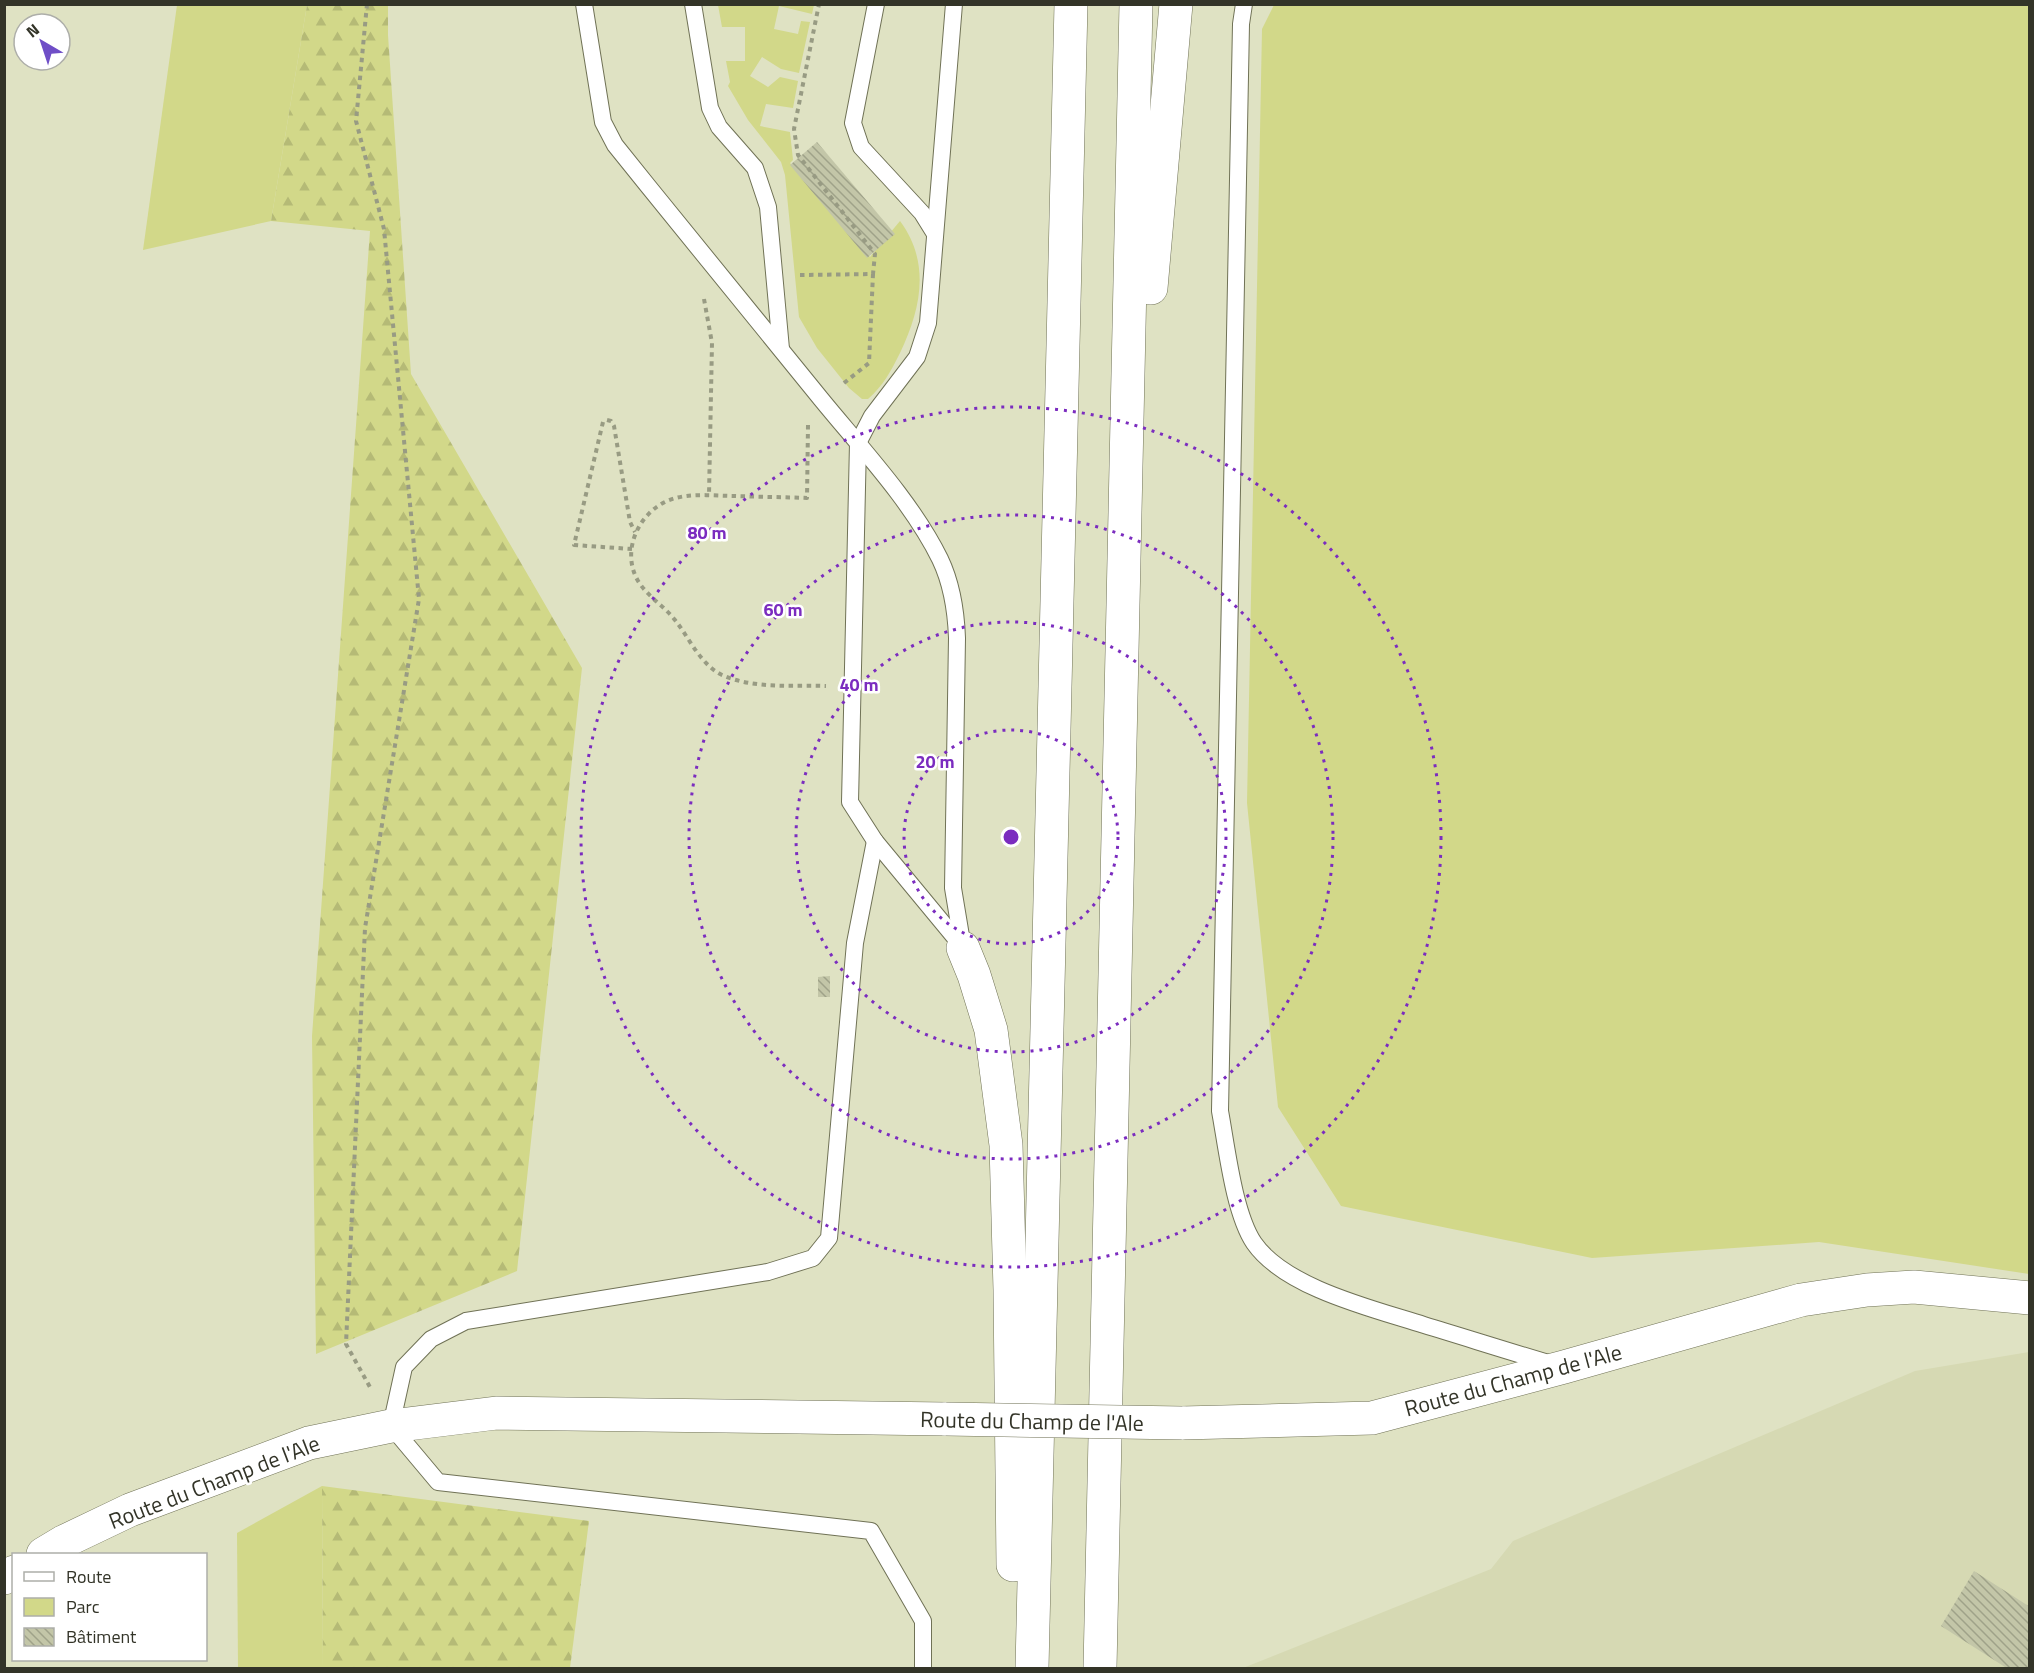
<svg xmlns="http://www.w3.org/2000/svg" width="2034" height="1673" font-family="'Titillium Web',sans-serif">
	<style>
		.built { fill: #d6d9b3 }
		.green { fill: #d2d889 }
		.forest { fill: url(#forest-firs) }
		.building { fill: url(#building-back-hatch) }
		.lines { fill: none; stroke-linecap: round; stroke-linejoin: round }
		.service-casing { stroke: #707256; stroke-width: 18 }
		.tertiary-casing { stroke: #707256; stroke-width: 34 }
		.motorway-casing { stroke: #707256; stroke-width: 34 }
		.path { stroke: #989b83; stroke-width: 4; stroke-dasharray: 4.5 4.5; stroke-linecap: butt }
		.service { stroke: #fff; stroke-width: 16 }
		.tertiary { stroke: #fff; stroke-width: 33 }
		.motorway { stroke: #fff; stroke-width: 33 }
		.tertiary-bridge-casing { stroke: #707256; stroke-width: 34; stroke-linecap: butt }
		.tertiary-bridge { stroke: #fff; stroke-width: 33 }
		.ring { fill: none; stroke: #7b2cbf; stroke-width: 3; stroke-dasharray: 3 6 }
		.labels { text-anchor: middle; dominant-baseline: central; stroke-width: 5; stroke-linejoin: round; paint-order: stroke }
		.street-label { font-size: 22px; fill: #333428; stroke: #fff }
		.centre { fill: #7b2cbf; stroke: #fff; stroke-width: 3 }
		.ring-label { font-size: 18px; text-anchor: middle; font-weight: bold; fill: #7b2cbf; stroke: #fff; stroke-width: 5; stroke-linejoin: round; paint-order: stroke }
	</style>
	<defs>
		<pattern id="forest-firs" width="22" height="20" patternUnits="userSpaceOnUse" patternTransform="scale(1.5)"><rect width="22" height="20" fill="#d2d889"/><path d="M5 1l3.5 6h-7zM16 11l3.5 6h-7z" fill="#b5ba76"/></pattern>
		<pattern id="building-back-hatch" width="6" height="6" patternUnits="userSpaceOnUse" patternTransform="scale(1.5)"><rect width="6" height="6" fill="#c3c6a8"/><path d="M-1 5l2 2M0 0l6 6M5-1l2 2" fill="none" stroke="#9fa289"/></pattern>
	</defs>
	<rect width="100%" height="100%" fill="#dfe2c3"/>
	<path class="built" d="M2029,1352V1668H1243L1491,1569L1513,1541L1915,1371Z"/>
	<g class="green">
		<path d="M177,5H307L271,221L143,250Z"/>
		<path d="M718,5H814L812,14L779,6L774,29L798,34L801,21L810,22L799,73L781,69L762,57L750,76L768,87L780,77L798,81L793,108L766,104L760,126L790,132L793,160L790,163L870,257L900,221C931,263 921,309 900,353C891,371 883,386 868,399H862L849,388L817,348L799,317L785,175L781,162L748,120L728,86L730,82L726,61H745V27H722Z"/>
		<path d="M1274,5H2029V1274L1819,1242L1592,1258L1341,1206L1278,1107L1247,803L1262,29Z"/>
		<path d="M322,1486L323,1668H238L237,1533Z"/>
	</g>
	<g class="forest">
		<path d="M307,5H388V35L411,374L582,668L517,1271L316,1354L312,1036L370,231L271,221Z"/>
		<path d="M322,1486L589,1521L570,1668H323Z"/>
	</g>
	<g class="building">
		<path d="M817,142L895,234L867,258L790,165Z"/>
		<path d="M830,976V997H818V977Z"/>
		<path d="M1974,1571L2030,1607V1668H2005V1667L1941,1626Z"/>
	</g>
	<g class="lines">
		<g class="service-casing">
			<g id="service">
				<path d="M584,4L603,122L615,145C683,230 752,314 821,399C861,448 912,502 940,559C952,584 956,610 957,638L953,888L963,948"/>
				<path d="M693,4L710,108L719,127L755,168L768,207L781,349"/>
				<path d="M876,4L853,123L861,147L922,213L935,234"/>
				<path d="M954,4L928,323L917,357L872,416L858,443L850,802L875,841L961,945"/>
				<path d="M1244,4L1241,24L1220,1111C1227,1149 1234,1213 1254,1243C1285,1288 1374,1309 1424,1325C1467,1338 1511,1352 1555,1365"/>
				<path d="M875,841L855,943L829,1238L813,1258L768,1272L466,1321L431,1339L404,1367L391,1426L438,1482L871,1531L923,1621V1668"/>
			</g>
		</g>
		<g class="tertiary-casing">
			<g id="tertiary">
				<path d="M1182,1423L1372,1418L1564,1367L1801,1300L1867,1290L1914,1287L2030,1298"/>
				<path d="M43,1554L63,1542L130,1510L309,1443L391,1426L496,1413L946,1419"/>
				<path d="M4,1578L14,1572"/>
			</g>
		</g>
		<g class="motorway-casing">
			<g id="motorway">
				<path d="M1151,288L1176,4"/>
				<path d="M963,948L974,975L991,1030L1006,1145L1010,1290L1013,1565"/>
				<path d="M1032,1668L1071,4"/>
				<path d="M1100,1668L1136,4"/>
			</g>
		</g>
		<g class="path">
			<path d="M367,4L356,121L384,229L419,599L365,928L346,1344L371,1389"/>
			<path d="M800,275L873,274L875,254L798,155L794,129L819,4"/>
			<path d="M704,299L712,343L709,495"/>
			<path d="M844,383L869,363L873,274"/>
			<path d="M808,425L807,498C783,497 759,497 735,496C713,496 688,492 667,501C636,515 620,555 640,584C650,598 665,607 675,620C690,639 700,664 722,675C753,689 792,685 826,686"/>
			<path d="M632,549L574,545L603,422L607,420L611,421L614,426L630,522L635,532"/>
		</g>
		<use href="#service" class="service"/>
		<use href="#tertiary" class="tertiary"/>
		<use href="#motorway" class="motorway"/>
		<g class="tertiary-bridge-casing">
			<path id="tertiary-bridge" d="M946,1419L1182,1423"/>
		</g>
		<use href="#tertiary-bridge" class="tertiary-bridge"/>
	</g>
	<g class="ring">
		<circle cx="1011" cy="837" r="107"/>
		<circle cx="1011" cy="837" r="215"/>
		<circle cx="1011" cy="837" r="322"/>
		<circle cx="1011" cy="837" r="430"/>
	</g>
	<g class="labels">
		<g class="street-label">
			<text transform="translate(1513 1380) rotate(-15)">Route du Champ de l'Ale</text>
			<text transform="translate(1032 1421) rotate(1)">Route du Champ de l'Ale</text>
			<text transform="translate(214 1482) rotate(-21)">Route du Champ de l'Ale</text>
		</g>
	</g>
	<circle cx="1011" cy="837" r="9" class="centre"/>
	<g class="ring-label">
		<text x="707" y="539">80 m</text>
		<text x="783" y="616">60 m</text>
		<text x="859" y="691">40 m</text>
		<text x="935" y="768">20 m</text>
	</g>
	<rect width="2034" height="1673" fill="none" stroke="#333428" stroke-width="12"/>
	<rect x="12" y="1553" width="195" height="108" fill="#ffffff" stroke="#adaea9" stroke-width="1.5"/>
	<rect x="24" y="1572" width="30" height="9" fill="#ffffff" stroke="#adaea9" stroke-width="1.5"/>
	<text x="66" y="1583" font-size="18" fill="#333428">Route</text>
	<rect x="24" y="1598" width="30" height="18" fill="#d2d889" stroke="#adaea9" stroke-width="1.5"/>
	<text x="66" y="1613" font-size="18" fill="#333428">Parc</text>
	<rect x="24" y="1628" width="30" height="18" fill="url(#building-back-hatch)" stroke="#adaea9" stroke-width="1.5"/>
	<text x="66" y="1643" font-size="18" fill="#333428">Bâtiment</text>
	<g transform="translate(42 42) rotate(321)"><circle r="28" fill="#ffffff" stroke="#adaea9" stroke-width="1.5"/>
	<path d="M0-4.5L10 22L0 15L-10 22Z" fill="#6f4ec7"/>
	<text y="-9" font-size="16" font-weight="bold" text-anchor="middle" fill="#333428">N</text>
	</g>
</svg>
